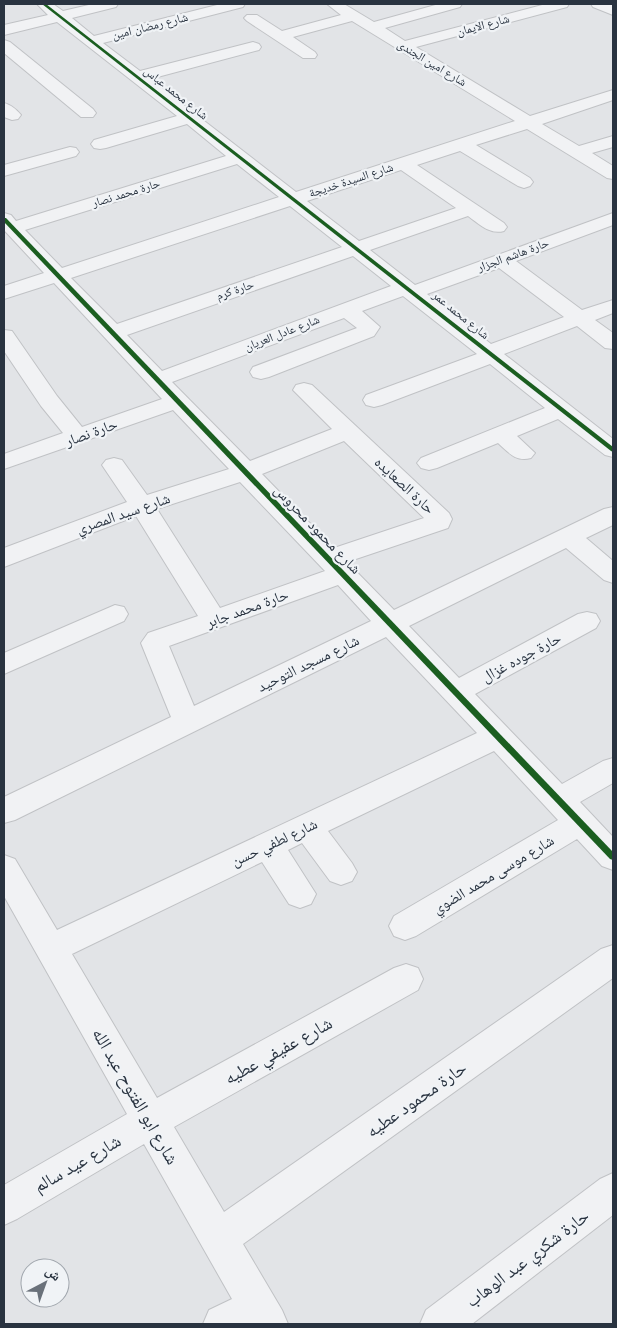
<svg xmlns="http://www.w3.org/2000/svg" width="617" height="1328" font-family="'Public Sans','Noto Naskh Arabic',sans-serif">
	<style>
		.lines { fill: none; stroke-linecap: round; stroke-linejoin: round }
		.minor-casing { stroke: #c0c2c5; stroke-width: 2 }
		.minor { fill: #f1f2f4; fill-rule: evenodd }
		.cycleway-casing { stroke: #f0f3f6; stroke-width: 3 }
		.cycleway { fill: #1b5e20; fill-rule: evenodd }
		.labels { text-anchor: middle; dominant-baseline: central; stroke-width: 4.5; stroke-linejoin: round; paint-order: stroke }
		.far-street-label { font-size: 12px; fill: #293340; stroke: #f0f3f6 }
		.street-label { font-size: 15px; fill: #293340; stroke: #f0f3f6 }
		.near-street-label { font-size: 18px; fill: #293340; stroke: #f0f3f6 }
	</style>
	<rect width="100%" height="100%" fill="#e2e4e7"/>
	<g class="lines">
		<g class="minor-casing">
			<g id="minor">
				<path d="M37,4H53L63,11L93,4H118L116,7L72,18L94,36L221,4H245L243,7L103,43L140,71L253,42L259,44L261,47L259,50L150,79L296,192L515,121L352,21L293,37L315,52L317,55L315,58H303L247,21L244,18L247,15H257L282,31L341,15L327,4H344L374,22L439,4H462L460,7L385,28L405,41L546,4H569L567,7L416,47L530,116L613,90V100L542,124L579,146L613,136V147L592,153L613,166V179L607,178L527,129L476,145L530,178L533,182L530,186L524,188L518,186L460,151L417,165L504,223L507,227L504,231C490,235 479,224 468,216L370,250L415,285L613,213V225L516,261L582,310L613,300V313L595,320L613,333V349L605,348L577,326L504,354L613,439V457L605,455L558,419L517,436L535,453L531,458C516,462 509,453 498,443L437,468L429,470L421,468L417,463L421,458L545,408L490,364L382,405L374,407L366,405L363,400L366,395L477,354L403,296L362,311L380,327L374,336L269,377L261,379L253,377L250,372L253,367L357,328L344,318L172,382L250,461L332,429L293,390L296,385L304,383L312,385L449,513L452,519L448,528L347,562L394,610L604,509L613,507V525L586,538L613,561V583L604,580L566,548L409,626L459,678L578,614L587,612L596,614L600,621L596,628L475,694L562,784L603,761L613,758V783L580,802L613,837V870L602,866L577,839L416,936L405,940L394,936L389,926L394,916L558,820L494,751L328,831L352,863L357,872L352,881L341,885L330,881L302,843L288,850L316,894L311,904L300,908L289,904L262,862L72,954L157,1098L394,968L406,964L418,968L423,979L418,990L174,1127L224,1212L601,949L613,945V978L243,1244L282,1310L288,1324H203L209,1310L232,1299L144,1144L17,1219L4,1225V1185L127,1114L4,896V855L15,859L57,930L477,733L386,637L15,820L4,823V797L171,717L141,643L148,633L198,616L136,516L4,567V548L127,502L102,465L106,460L114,458L122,460L147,495L229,469L173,410L4,469V454L63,433L41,406L4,351V330L12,331L57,396L82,427L162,399L54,283L4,299V286L44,273L4,230V213L11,215L16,221L226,156L187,124L106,148L100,149L94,148L91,144L94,140L177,116L57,22L4,35V25L48,15ZM237,164L279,197L62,268L25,230ZM401,170L456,208L359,241L307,201ZM290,206L342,247L117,324L71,278ZM353,256L391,286L162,371L127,335ZM499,268L564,317L491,344L427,294ZM344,441L424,518L334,548L262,474ZM240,482L325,571L220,608L157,509ZM338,585L371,621L194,706L169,646Z"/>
				<path d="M591,4L613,5V15L593,7Z"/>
				<path d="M4,40L10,42L93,109L96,113L93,117H81L4,53Z"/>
				<path d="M4,103C11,105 16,109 21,115L18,119L12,120L4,117Z"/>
				<path d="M70,147L76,148L79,152L76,156L4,176V165Z"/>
				<path d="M115,605L124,607L128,614L124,621L4,674V653Z"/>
				<path d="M613,1173V1215L472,1324H420L426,1310L600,1179Z"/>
			</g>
		</g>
		<use href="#minor" class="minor"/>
		<g class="cycleway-casing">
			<g id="cycleway">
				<path d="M42,4H46L613,447V452L611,451Z"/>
				<path d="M4,218H6L613,852V860L610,859L4,222Z"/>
			</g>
		</g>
		<use href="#cycleway" class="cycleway"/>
	</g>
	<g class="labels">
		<g class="far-street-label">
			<text transform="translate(483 25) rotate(-15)">شارع الايمان</text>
			<text transform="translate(150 26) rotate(-14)">شارع رمضان امين</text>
			<text transform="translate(432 63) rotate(31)">شارع امين الجندى</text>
			<text transform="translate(176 93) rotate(38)">شارع محمد عباس</text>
			<text transform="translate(351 180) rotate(-18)">شارع السيدة خديجة</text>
			<text transform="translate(126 193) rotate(-17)">حارة محمد نصار</text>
			<text transform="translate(513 255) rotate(-20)">حارة هاشم الجزار</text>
			<text transform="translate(235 290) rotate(-19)">حارة كرم</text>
			<text transform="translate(461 315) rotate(39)">شارع محمد عمر</text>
			<text transform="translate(282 333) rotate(-21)">شارع عادل العريان</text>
		</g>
		<g class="street-label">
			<text transform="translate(91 432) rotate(-20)">حارة نصار</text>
			<text transform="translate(405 485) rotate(43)">حارة الصعايده</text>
			<text transform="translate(123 513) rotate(-19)">شارع سيد المصري</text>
			<text transform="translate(318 529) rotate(46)">شارع محمود محروس</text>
			<text transform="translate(247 608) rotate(-20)">حارة محمد جابر</text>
			<text transform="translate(521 657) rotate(-28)">حارة جوده غزال</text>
			<text transform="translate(308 663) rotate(-26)">شارع مسجد التوحيد</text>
			<text transform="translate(274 842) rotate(-25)">شارع لطفي حسن</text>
			<text transform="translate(493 874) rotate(-31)">شارع موسى محمد الضوي</text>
		</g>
		<g class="near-street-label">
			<text transform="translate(278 1050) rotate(-29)">شارع عفيفي عطيه</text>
			<text transform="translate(136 1096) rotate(60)">شارع ابو الفتوح عبد الله</text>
			<text transform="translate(416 1099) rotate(-35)">حارة محمود عطيه</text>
			<text transform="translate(77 1163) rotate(-30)">شارع عيد سالم</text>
			<text transform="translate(527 1258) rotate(-37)">حارة شكري عبد الوهاب</text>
		</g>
	</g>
	<rect width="617" height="1328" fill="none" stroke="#293340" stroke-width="10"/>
	<g transform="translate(45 1283) rotate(41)"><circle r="24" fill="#f0f3f6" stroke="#a0a6ad"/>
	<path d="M0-4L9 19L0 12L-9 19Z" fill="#6a717a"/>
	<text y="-8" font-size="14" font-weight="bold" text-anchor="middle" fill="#293340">ش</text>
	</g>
</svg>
